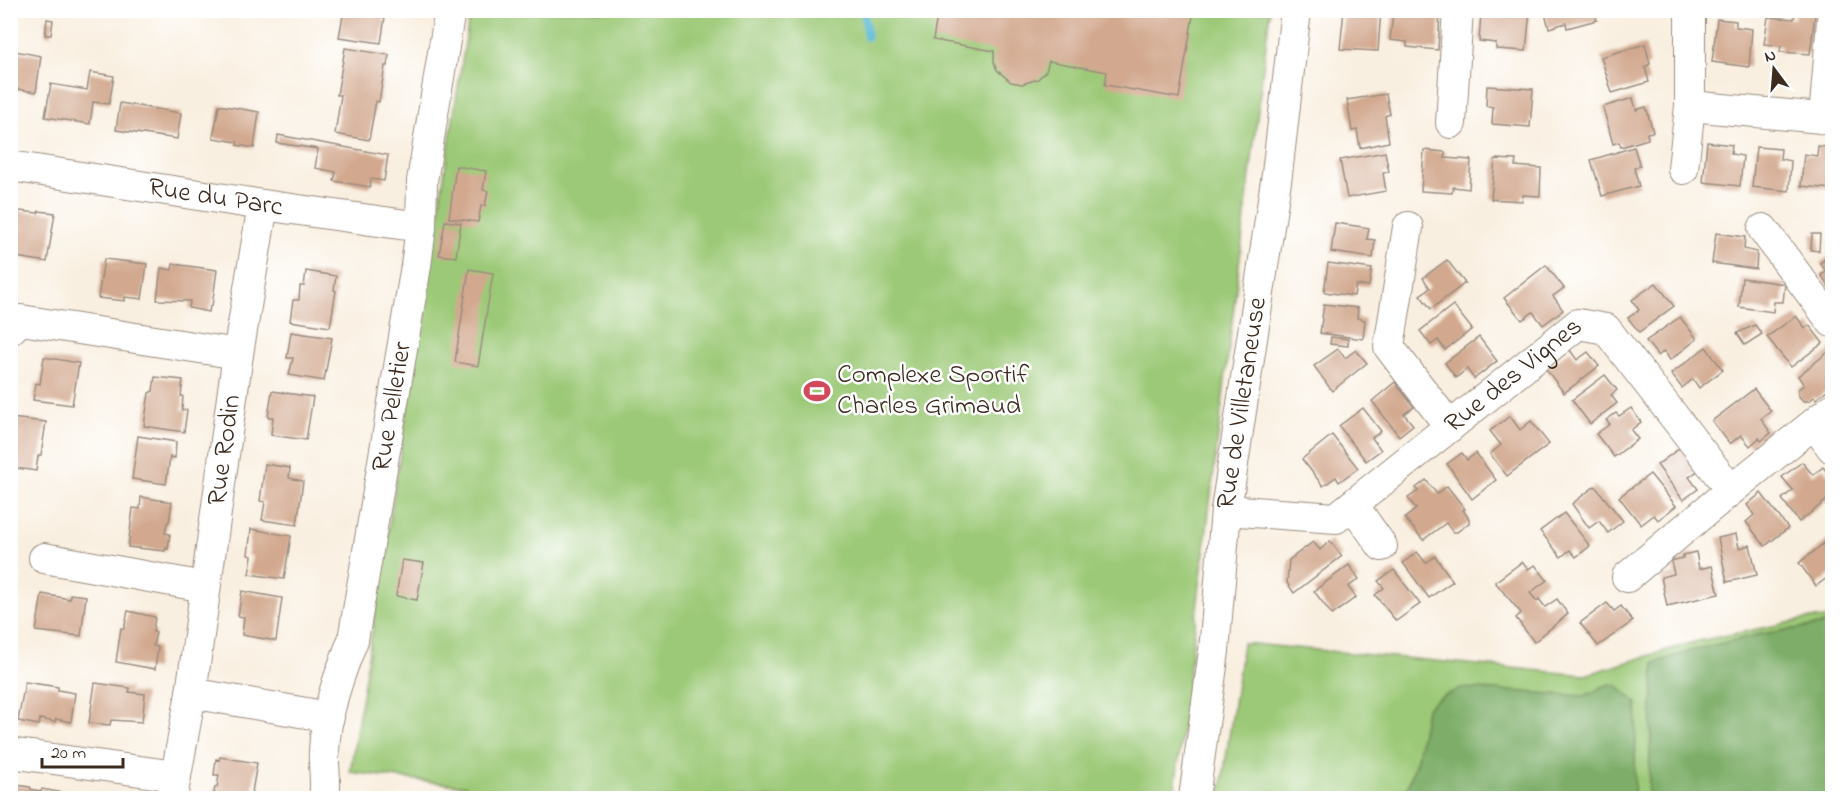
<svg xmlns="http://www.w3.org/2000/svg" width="1843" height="809" font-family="'Indie Flower',sans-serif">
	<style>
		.green { fill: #9cc977; stroke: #6c7a4a; stroke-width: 1.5 }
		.forest { fill: #7dad68; stroke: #5c6c43; stroke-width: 1.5 }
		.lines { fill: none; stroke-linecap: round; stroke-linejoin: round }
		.stream { stroke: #54b8d3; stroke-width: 8 }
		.building { fill: #d2a88e }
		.minor-casing { stroke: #9a8c7f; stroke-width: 32 }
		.minor { stroke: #fff; stroke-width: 30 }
		.labels { text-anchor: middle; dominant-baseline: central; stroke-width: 5; stroke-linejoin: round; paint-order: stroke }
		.street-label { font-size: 27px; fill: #3b2a1e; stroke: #fff }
		.poi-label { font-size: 27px; fill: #3b2a1e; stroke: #fff; text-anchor: start }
	</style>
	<rect width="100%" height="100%" fill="#fff"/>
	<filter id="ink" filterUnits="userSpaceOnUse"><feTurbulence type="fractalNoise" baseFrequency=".0167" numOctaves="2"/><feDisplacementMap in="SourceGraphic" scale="12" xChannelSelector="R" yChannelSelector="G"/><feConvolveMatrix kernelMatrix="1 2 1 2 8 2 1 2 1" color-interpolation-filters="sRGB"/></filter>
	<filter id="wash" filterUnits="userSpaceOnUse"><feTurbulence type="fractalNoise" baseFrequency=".008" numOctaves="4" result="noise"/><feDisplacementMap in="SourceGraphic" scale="24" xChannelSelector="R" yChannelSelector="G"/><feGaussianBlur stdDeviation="1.35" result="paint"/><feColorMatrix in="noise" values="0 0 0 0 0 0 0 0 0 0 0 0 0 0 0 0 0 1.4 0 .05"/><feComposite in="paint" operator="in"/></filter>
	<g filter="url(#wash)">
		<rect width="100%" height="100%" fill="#f9efe0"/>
		<g class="green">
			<path d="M470,11H1270L1174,798H469L470,791L466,790V786L350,772Z"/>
			<path d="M1832,618V798H1220L1243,643L1585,675L1694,642L1807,619Z"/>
		</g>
		<g class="forest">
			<path d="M1832,623V798H1648L1654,663L1697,649L1761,634Z"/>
			<path d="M1611,684L1617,686L1637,703L1634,798H1404L1417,759L1426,709C1435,698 1451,692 1464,688L1583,696C1594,693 1600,686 1611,684Z"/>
		</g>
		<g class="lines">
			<path class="stream" d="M864,10L867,37"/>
		</g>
		<g id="blocks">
			<g class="building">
				<path d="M344,10H386L381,43L339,37Z"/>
				<path d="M938,10H1194L1179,98L1105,85L1107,72L1049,61L1046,71L1038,79L1022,84L1011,82L997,70L994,62V51L933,40Z"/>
				<path d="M1344,10H1381L1378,51L1340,49Z"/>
				<path d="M1420,10H1440L1438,50L1407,47V42L1390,40L1393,13L1420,14Z"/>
				<path d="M1508,10L1530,11L1526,51L1496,49V43L1479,41L1481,13L1507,14Z"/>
				<path d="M1544,10H1594L1597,20L1567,28L1566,23L1549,28Z"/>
				<path d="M1795,13L1815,15L1810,54L1780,52L1781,46L1764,44L1768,17L1794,19Z"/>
				<path d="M47,19L53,20L51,35H45Z"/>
				<path d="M1717,19L1736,21V27L1752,29L1749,67L1712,62Z"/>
				<path d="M1645,44L1650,64L1645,67L1649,82L1612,93L1601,57Z"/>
				<path d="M345,48L389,55L387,66H385L379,102L376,101L369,140L335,134L341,95H337Z"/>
				<path d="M10,50L41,56L36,92L10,88Z"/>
				<path d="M90,72L114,76L109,104L93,102L90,124L45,117L51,84L87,90Z"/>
				<path d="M1487,86L1533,89L1530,127L1492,124L1493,107L1486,106Z"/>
				<path d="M1386,94L1390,114L1385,116L1389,142L1360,148L1357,130L1352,131L1347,100Z"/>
				<path d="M1633,98L1636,110L1646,107L1653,132L1647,133L1648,139L1621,147L1619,142L1613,144L1603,107Z"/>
				<path d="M120,103L181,113L177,139L116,130Z"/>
				<path d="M219,105L259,112L254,148L237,145V142L213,138Z"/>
				<path d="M278,135L388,155L384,181L371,179L370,187L334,181L336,172L315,168L318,149L277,143Z"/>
				<path d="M1707,142L1732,145L1731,154L1743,156L1740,186L1703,182Z"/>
				<path d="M1818,146L1832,148V189L1801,186L1804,154L1817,156Z"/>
				<path d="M1634,147L1640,166L1634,168L1639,186L1602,196L1591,160Z"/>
				<path d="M1756,147L1781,149L1780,159L1791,161L1789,191L1752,187Z"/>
				<path d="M1424,150L1445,152V158L1471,160L1469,189L1453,187L1452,193L1421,191Z"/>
				<path d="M1385,152L1389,172L1383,173L1386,191L1347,198L1340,160Z"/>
				<path d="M1495,159L1516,160L1515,166L1541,168L1540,196L1523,195L1522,201L1491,199Z"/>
				<path d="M456,166L486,171L483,190L488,191L485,206H481L478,222L449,218Z"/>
				<path d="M10,210L38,213L39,211L55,213L47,262L10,256Z"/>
				<path d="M445,221L461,223L456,257L439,255Z"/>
				<path d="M1335,223L1369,228L1367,239L1375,240L1373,258L1331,252Z"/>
				<path d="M1716,233L1745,237L1744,249L1757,252L1756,269L1712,263Z"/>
				<path d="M1812,234H1820L1819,251L1811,250Z"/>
				<path d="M1832,254V291L1821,275L1826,271L1820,263Z"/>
				<path d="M104,259L147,264L142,299L125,297V301L98,298Z"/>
				<path d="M1447,260L1465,283L1431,309L1420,295L1430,288L1423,278Z"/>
				<path d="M1328,263L1372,269L1369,286L1356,285L1354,296L1324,292Z"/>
				<path d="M173,264L217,270L212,306H210L209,312L189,308L190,301L157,300L161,268L172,270Z"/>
				<path d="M1546,265L1564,288L1553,296L1563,310L1543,325L1533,312L1522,320L1504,298Z"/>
				<path d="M469,269L493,273L478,366L455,362Z"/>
				<path d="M306,271L336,276L334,290L336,291L330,327L290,321L293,300H299L300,286H304Z"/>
				<path d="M1742,278L1785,284L1783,302H1774L1773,312L1739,307Z"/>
				<path d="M1656,283L1674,306L1639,332L1628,318L1639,310L1632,300Z"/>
				<path d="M1324,304L1358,308L1357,318L1365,320L1363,339L1320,333Z"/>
				<path d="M1453,305L1472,329L1445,350L1438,340L1431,345L1420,331Z"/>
				<path d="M1796,316L1805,328L1809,325L1823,343L1791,367L1767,337Z"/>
				<path d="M1680,317L1697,339L1670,360L1664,351L1658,356L1646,341Z"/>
				<path d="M1755,325L1762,334L1745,345L1737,333Z"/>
				<path d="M291,332L332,338L324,381L289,375L293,358H287Z"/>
				<path d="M1331,337L1348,339V346L1330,344Z"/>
				<path d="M1479,337L1497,361L1474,379L1467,369L1456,378L1445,363Z"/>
				<path d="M1706,347L1723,370L1699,388L1693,379L1682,388L1671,374Z"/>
				<path d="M1338,349L1345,358L1356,350L1367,363L1332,391L1314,366Z"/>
				<path d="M1832,349V386L1816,399L1814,397L1809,401H1803L1798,395V389L1804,385L1798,376Z"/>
				<path d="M1570,350L1577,360L1588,352L1599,366L1564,393L1546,369Z"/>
				<path d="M44,357L79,363L72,405L33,400L36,383L40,384Z"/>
				<path d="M1605,375L1617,390L1611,395L1617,403L1590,424L1572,400Z"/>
				<path d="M155,377L183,380L181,396H183L182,410H187L184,432L144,426L149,393L153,391Z"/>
				<path d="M1395,382L1414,407L1404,414L1413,425L1399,436L1372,401Z"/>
				<path d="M1754,389L1771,411L1761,419L1771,433L1761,441L1759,438L1750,446L1741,435L1730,444L1712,421Z"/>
				<path d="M272,391L313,397L306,440L271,435L273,417H268Z"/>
				<path d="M1363,408L1381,431L1372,438L1381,450L1366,461L1339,426Z"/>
				<path d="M1631,408L1641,422L1631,430L1638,439L1614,457L1596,434L1610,424L1606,420L1616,413L1619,416Z"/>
				<path d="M1510,416L1520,430L1531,421L1549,444L1507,476L1490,454L1501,445L1490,431Z"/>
				<path d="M10,418L46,422L41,455L38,456L36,471L10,467Z"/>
				<path d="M1332,435L1358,468L1339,482L1336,477L1323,486L1302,459Z"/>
				<path d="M138,436L176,442L175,458L170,457L166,484L132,479Z"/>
				<path d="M1681,447L1699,470L1689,477L1698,489L1683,500L1657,465Z"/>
				<path d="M1462,453L1467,460L1476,453L1496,480L1472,499L1447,464Z"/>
				<path d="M1802,462L1813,475L1823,467L1832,479V496L1799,522L1782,499L1793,490L1782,477Z"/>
				<path d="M265,464L290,468L289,478L303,481L297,525L262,520L265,502L260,501Z"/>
				<path d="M1650,474L1676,506L1658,520L1654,515L1641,525L1619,497Z"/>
				<path d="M1426,480L1437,494L1447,486L1465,509L1463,510L1469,519V523L1457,532H1453L1446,523L1423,540L1405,518L1416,509L1408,498L1418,491L1416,488Z"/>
				<path d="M1595,486L1623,521L1608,533L1599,521L1589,528L1572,504Z"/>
				<path d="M1761,493L1788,528L1765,546L1746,522L1754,515L1747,505Z"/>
				<path d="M141,497L172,502L169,522L167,523L165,533L170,534L168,549L166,548L165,551L128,547L133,508L140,509Z"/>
				<path d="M1564,513L1590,546L1576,557L1570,550L1561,557L1540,531Z"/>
				<path d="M251,529L291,536L284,579L249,574L252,556L248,555Z"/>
				<path d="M1736,534L1739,548L1750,545L1757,575L1727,582L1718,538Z"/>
				<path d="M1832,537V574L1816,586L1799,563Z"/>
				<path d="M1330,541L1342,556L1294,593L1287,583L1289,560L1313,542L1320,550Z"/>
				<path d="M1417,552L1426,563L1435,556L1453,581L1429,598L1403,563Z"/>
				<path d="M1696,552L1699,569L1712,566L1719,594L1667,606L1661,577L1674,574L1671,561L1683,558V555Z"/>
				<path d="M402,560L424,563L417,600L396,596Z"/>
				<path d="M1522,562L1528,569L1535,565L1547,580L1530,593L1537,601L1539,599L1545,607L1557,599L1568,614L1534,642L1516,618L1521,613L1495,582Z"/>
				<path d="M1349,565L1359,579L1348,587L1356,597L1332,615L1314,591Z"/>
				<path d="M1394,570L1420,604L1396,621L1375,595L1384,588L1378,581Z"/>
				<path d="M242,591L282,598L276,641L242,635L244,617L238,616Z"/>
				<path d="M42,594L70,599V594L86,596L81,636L36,631Z"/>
				<path d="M1607,603L1614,611L1621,606L1633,621L1598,646L1580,623Z"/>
				<path d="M128,611L155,617L153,632H156L153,646L158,647L155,669L116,662L121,628L124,629Z"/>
				<path d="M25,682L58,687V690L75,693L71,722L56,719L55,722L40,719L39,725L18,721Z"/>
				<path d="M95,683L130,688L129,692L145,694L142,722L111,720L110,725L89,723Z"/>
				<path d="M220,757L257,763L251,798H213L215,787H217L219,775H214L216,759L219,760Z"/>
				<path d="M10,784L30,787L31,789L41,792L42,789L59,792L58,798H10Z"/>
			</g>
		</g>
	</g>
	<g filter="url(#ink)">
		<use href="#blocks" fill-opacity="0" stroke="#9a8c7f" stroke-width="1.5"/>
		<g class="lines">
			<g class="minor-casing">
				<g id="minor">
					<path d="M1690,106L1832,119"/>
					<path d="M1824,119L1832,20"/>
					<path d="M1451,123L1458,10"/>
					<path id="s1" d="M10,166L263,205L421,227"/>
					<path d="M1683,169L1690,106V10"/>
					<path d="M1408,227L1389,347L1450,427"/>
					<path d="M1763,229L1832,322"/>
					<path d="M10,330L21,320L238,354"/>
					<path d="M1814,424L1832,448"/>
					<path d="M1353,505L1382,546"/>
					<path id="s2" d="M1226,510L1336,518L1578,324L1606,329L1731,490L1832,409"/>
					<path d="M44,558L205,587"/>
					<path d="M1627,577L1731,490"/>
					<path d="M191,693L329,717"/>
					<path d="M10,753L176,776"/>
					<path id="s3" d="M172,798L191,693L238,354L263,205"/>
					<path id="s4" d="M324,798C327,783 323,768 324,752C325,714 339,675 353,640L416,266L421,227L422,181L450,10"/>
					<path id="s5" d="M1194,798L1214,651L1226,510L1277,174L1296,10"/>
				</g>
			</g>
			<use href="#minor" class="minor"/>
		</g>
	</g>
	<defs>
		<g id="stadium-bare" transform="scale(2.07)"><path d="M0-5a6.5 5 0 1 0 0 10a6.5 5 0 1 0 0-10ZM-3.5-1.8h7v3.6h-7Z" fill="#d1495b" stroke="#fff" stroke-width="2.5" paint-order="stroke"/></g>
	</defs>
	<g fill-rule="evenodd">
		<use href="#stadium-bare" x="817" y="391"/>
	</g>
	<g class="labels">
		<g class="street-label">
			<text stroke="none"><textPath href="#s1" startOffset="208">Rue du Parc</textPath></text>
			<text stroke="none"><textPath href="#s2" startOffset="338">Rue des Vignes</textPath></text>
			<text stroke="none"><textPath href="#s5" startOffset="398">Rue de Villetaneuse</textPath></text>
			<text stroke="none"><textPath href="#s4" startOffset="399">Rue Pelletier</textPath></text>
			<text stroke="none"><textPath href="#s3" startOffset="352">Rue Rodin</textPath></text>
		</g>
		<g class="poi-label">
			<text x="837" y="375">Complexe Sportif<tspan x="837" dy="31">Charles Grimaud</tspan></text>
		</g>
	</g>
	<rect width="1843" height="809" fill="none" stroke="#fff" stroke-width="36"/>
	<g transform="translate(1774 69) rotate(344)" stroke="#ffffff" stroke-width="4.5" paint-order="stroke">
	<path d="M0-4.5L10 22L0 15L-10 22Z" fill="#3b2a1e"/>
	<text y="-9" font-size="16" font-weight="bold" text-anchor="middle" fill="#3b2a1e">N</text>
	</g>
	<path d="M42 758v9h81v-9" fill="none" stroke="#3b2a1e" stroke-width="3"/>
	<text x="51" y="758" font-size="18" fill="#3b2a1e" stroke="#ffffff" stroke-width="4.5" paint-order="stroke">20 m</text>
</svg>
